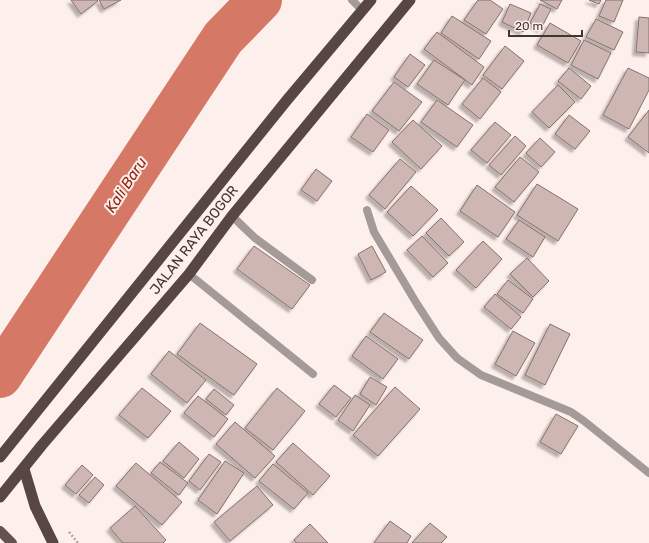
<svg xmlns="http://www.w3.org/2000/svg" width="649" height="543" font-family="Rubik,sans-serif">
	<style>
		.lines { fill: none; stroke-linecap: round; stroke-linejoin: round }
		.river { stroke: #d57865; stroke-width: 44 }
		.building { fill: #ceb7b2; stroke: #86716c; filter: url(#shadow) }
		.path { stroke: #b1a5a1; stroke-width: 2.5; stroke-dasharray: 2 2; stroke-linecap: butt }
		.service { stroke: #a49a97; stroke-width: 8 }
		.minor { stroke: #a49a97; stroke-width: 8 }
		.primary { stroke: #63524e; stroke-width: 10 }
		.trunk { stroke: #584642; stroke-width: 11 }
		.labels { text-anchor: middle; dominant-baseline: central; stroke-width: 4; stroke-linejoin: round; paint-order: stroke }
		.street-label { font-size: 14px; fill: #3f3533; stroke: #fdefeb }
		.water-label { font-size: 15px; font-style: italic; fill: #92220f; stroke: #fdefeb }
	</style>
	<defs>
		<filter id="shadow"><feDropShadow dx="-3.5" dy="3.5" stdDeviation="1" flood-color="#0004"/></filter>
	</defs>
	<rect width="100%" height="100%" fill="#fdefeb"/>
	<g class="lines">
		<path class="river" d="M0,376L223,38L260,0"/>
	</g>
	<g class="building">
		<path d="M71,0H97L98,1L81,14Z"/>
		<path d="M99,0H121L104,9Z"/>
		<path d="M478,0H490L503,9L486,34L464,20Z"/>
		<path d="M540,0H562L557,9Z"/>
		<path d="M589,0H601L599,4Z"/>
		<path d="M606,0H623L614,22L599,16Z"/>
		<path d="M510,4L531,13L523,32L502,22Z"/>
		<path d="M540,4L551,9L541,29L530,23Z"/>
		<path d="M452,16L491,41L479,59L441,33Z"/>
		<path d="M639,17L649,18V53L636,52Z"/>
		<path d="M596,19L623,32L614,50L586,37Z"/>
		<path d="M550,23L581,41L568,63L537,45Z"/>
		<path d="M437,32L484,67L472,85L424,49Z"/>
		<path d="M584,40L611,53L598,79L571,65Z"/>
		<path d="M505,46L524,61L502,89L483,75Z"/>
		<path d="M410,54L425,65L408,87L394,77Z"/>
		<path d="M434,60L465,80L448,105L417,84Z"/>
		<path d="M569,68L591,86L581,99L558,81Z"/>
		<path d="M628,68L649,78V90L629,129L603,115Z"/>
		<path d="M483,78L501,92L480,119L462,104Z"/>
		<path d="M394,82L422,102L399,131L372,111Z"/>
		<path d="M558,85L575,102L549,128L532,112Z"/>
		<path d="M437,100L473,125L457,147L421,122Z"/>
		<path d="M649,110V153L628,137Z"/>
		<path d="M367,114L389,130L373,152L351,137Z"/>
		<path d="M569,115L590,131L575,149L555,134Z"/>
		<path d="M413,120L442,146L421,169L392,142Z"/>
		<path d="M495,122L511,135L487,163L471,150Z"/>
		<path d="M515,136L526,146L501,175L489,165Z"/>
		<path d="M540,138L555,152L541,167L526,153Z"/>
		<path d="M520,157L539,172L514,202L495,187Z"/>
		<path d="M400,159L416,172L385,209L369,195Z"/>
		<path d="M316,169L332,181L317,201L301,190Z"/>
		<path d="M537,184L578,209L558,241L517,215Z"/>
		<path d="M477,185L515,212L498,237L460,211Z"/>
		<path d="M411,186L438,210L413,236L387,212Z"/>
		<path d="M441,218L464,242L449,256L426,233Z"/>
		<path d="M519,220L545,237L533,257L506,239Z"/>
		<path d="M422,236L448,263L433,277L407,250Z"/>
		<path d="M483,241L502,259L476,288L456,270Z"/>
		<path d="M254,246L310,285L292,309L237,269Z"/>
		<path d="M372,246L386,272L371,280L358,254Z"/>
		<path d="M527,258L549,281L533,297L510,274Z"/>
		<path d="M508,280L533,299L523,313L497,294Z"/>
		<path d="M495,294L521,317L511,329L484,307Z"/>
		<path d="M384,313L423,340L409,359L370,332Z"/>
		<path d="M200,323L257,364L234,395L177,354Z"/>
		<path d="M550,324L570,334L545,385L525,375Z"/>
		<path d="M513,331L535,343L516,376L495,364Z"/>
		<path d="M366,336L398,359L383,379L352,356Z"/>
		<path d="M169,351L206,380L187,403L151,374Z"/>
		<path d="M370,377L387,387L376,405L360,394Z"/>
		<path d="M334,385L351,398L336,417L319,404Z"/>
		<path d="M395,387L420,409L378,456L353,435Z"/>
		<path d="M142,388L171,411L148,438L119,415Z"/>
		<path d="M277,388L305,411L273,450L245,428Z"/>
		<path d="M214,389L234,405L226,415L206,399Z"/>
		<path d="M355,395L370,405L353,431L338,420Z"/>
		<path d="M198,396L228,419L214,437L184,413Z"/>
		<path d="M556,414L578,426L561,454L540,442Z"/>
		<path d="M235,422L275,456L255,478L216,444Z"/>
		<path d="M179,442L199,459L184,478L163,461Z"/>
		<path d="M293,443L330,476L313,495L276,462Z"/>
		<path d="M209,454L221,462L200,490L189,481Z"/>
		<path d="M225,461L244,473L217,514L198,500Z"/>
		<path d="M160,462L188,483L179,495L151,473Z"/>
		<path d="M136,463L182,502L162,525L116,486Z"/>
		<path d="M273,464L308,493L294,509L259,481Z"/>
		<path d="M82,465L93,475L76,494L65,485Z"/>
		<path d="M95,477L104,485L89,503L79,495Z"/>
		<path d="M257,486L273,505L230,541L214,522Z"/>
		<path d="M135,506L166,540L163,543H123L110,528Z"/>
		<path d="M390,521L411,536L407,543H374Z"/>
		<path d="M430,523L447,537L441,543H412Z"/>
		<path d="M310,524L328,543H297L294,540Z"/>
	</g>
	<g class="lines">
		<path class="path" d="M69,532L78,543"/>
		<g class="service">
			<path d="M232,216L255,238L312,280"/>
			<path d="M189,274L313,374"/>
		</g>
		<g class="minor">
			<path d="M352,0L362,10"/>
			<path d="M367,210L374,232L417,304L439,338L457,358L481,375L571,412L584,421L649,473"/>
		</g>
		<path class="primary" d="M0,531L12,543"/>
		<g class="trunk">
			<path d="M0,457L287,100L371,0"/>
			<path d="M24,469L35,506L53,543"/>
			<path d="M0,497L42,445L189,274L232,216L410,0"/>
		</g>
	</g>
	<g class="labels">
		<g class="street-label">
			<text transform="translate(194 240) rotate(-52)">JALAN RAYA BOGOR</text>
		</g>
		<g class="water-label">
			<text transform="translate(126 185) rotate(-57)">Kali Baru</text>
		</g>
	</g>
	<path d="M509 30v6h73v-6" fill="none" stroke="#3f3533" stroke-width="2"/>
	<text x="515" y="30" font-size="12" fill="#3f3533" stroke="#fdefeb" stroke-width="3" paint-order="stroke">20 m</text>
</svg>
